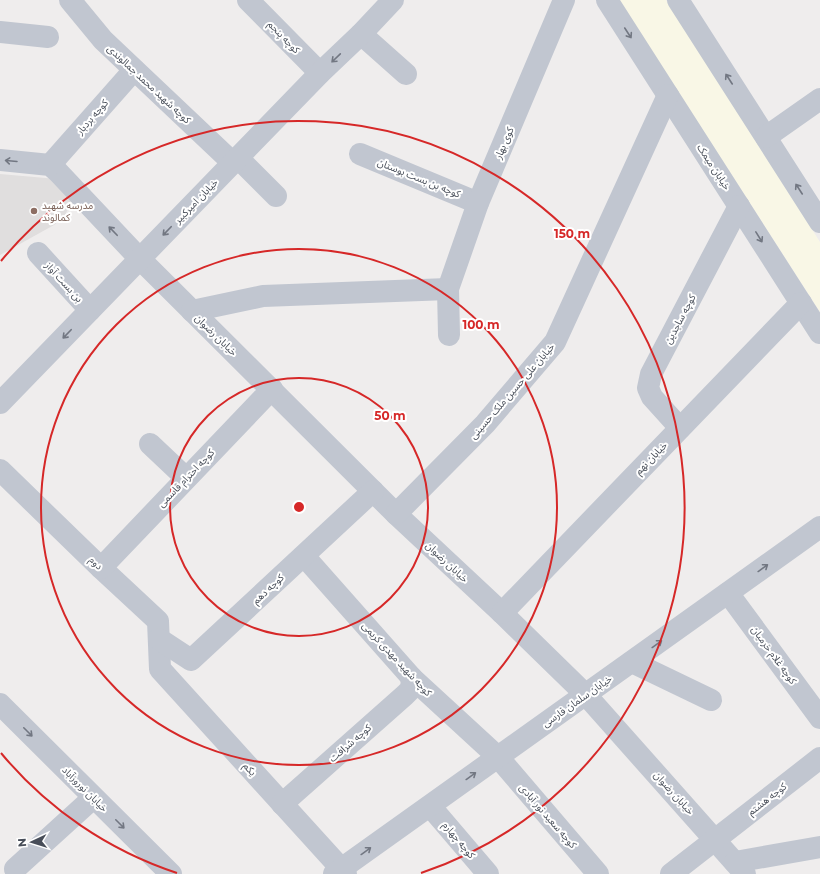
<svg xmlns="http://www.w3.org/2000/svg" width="820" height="874" font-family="Montserrat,'Noto Sans Arabic',sans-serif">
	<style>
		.commercial { fill: #f9f7e6 }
		.education { fill: #e0dede }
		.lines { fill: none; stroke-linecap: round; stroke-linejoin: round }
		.minor { stroke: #c1c6d0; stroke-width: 22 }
		.oneway { stroke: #727782 }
		.ring { fill: none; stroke: #d62828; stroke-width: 2 }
		.education-dot { fill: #8d6e63; stroke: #fff; stroke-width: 1.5 }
		.labels { text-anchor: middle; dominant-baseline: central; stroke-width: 4; stroke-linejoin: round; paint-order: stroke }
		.street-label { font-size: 10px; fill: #474d58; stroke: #fff }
		.education-label { font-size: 10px; fill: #785e54; stroke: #fff; text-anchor: start }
		.centre { fill: #d62828; stroke: #fff; stroke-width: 2 }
		.ring-label { font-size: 12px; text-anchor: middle; font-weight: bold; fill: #d62828; stroke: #fff; stroke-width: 4; stroke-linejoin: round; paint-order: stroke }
	</style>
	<rect width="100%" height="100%" fill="#efeded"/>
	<path class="commercial" d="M619,0H666L820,242V312Z"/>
	<path class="education" d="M0,174L57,179L72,196L69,207L65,215L54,225L0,255Z"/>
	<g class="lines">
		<g class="minor">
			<path d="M70,0L103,40L233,163"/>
			<path d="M248,0L320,73"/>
			<path d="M607,0L820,333"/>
			<path d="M678,0L820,222"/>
			<path d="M0,32L48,37"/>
			<path d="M361,34L406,74"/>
			<path d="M766,137L820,99"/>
			<path d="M360,154L478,203"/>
			<path d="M238,158L276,196"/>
			<path d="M0,160L50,165L58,172L140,259L396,514L502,613L586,695L745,874"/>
			<path d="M50,165L134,70"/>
			<path d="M38,253L90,310"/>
			<path d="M192,311L263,296L448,289"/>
			<path d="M449,335L448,289L478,203L564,0"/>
			<path d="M0,403L320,73L361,34L393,0"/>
			<path d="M680,428L652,397L648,388L651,374L739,206"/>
			<path d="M150,444L186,478"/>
			<path d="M0,470L101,568L158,621L160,669L346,874"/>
			<path d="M396,514L485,424L555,342L668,95"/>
			<path d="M304,556L412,678L498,757L598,874"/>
			<path d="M101,568L272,389"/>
			<path d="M728,593L820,718"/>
			<path d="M502,613L801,303"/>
			<path d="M159,639L191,660L373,491"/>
			<path d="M632,662L711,700"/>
			<path d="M0,704L171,874"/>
			<path d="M282,804L405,695L411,689L412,678"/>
			<path d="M430,806L488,874"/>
			<path d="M735,862L820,847"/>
			<path d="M15,869L93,798"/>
			<path d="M334,874L820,527"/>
			<path d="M671,874L820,758"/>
		</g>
	</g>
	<defs><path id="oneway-shaft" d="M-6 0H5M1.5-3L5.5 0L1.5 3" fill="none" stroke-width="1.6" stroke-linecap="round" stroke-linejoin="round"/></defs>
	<g class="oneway">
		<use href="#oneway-shaft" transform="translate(628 33) rotate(57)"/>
		<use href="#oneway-shaft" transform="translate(336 58) rotate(136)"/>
		<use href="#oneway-shaft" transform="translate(729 79) rotate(-123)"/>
		<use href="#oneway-shaft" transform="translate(11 161) rotate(-175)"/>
		<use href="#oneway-shaft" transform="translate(799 189) rotate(-123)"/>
		<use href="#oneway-shaft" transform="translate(113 231) rotate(-134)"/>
		<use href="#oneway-shaft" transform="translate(167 231) rotate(134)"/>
		<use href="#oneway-shaft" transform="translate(759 237) rotate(58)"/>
		<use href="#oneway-shaft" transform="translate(67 334) rotate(134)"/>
		<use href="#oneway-shaft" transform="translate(763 568) rotate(-36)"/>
		<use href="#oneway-shaft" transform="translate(657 644) rotate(-36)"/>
		<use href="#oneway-shaft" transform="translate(28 732) rotate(45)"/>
		<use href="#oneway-shaft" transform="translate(471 776) rotate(-36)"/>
		<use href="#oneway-shaft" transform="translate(120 824) rotate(45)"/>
		<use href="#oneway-shaft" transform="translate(366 851) rotate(-36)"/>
	</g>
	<g class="ring">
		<circle cx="299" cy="507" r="129"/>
		<circle cx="299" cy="507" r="258"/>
		<path d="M177 873A386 386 0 0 1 1 753M1 261A386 386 0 1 1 421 873"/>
	</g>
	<circle class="education-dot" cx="34" cy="211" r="4"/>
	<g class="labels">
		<g class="street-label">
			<text transform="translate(284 37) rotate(46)">کوچه پنجم</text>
			<text transform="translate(149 84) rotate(43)">کوچه شهید محمد جمالوندی</text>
			<text transform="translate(92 117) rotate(-49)">کوچه بردبار</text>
			<text transform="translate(504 143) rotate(-67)">کوی بهار</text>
			<text transform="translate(714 167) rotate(57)">خیابان میمک</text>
			<text transform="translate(419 178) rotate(22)">کوچه بن بست بوستان</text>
			<text transform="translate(196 201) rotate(-46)">خیابان امیرکبیر</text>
			<text transform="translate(64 282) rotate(48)">بن بست آواز</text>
			<text transform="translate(680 319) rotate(-62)">کوچه ساجدین</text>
			<text transform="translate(216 335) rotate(44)">خیابان رضوان</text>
			<text transform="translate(512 391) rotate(-49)">خیابان علی حسین ملک حسینی</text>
			<text transform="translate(651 458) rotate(-46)">خیابان نهم</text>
			<text transform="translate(186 478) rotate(-46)">کوچه احترام قاسمی</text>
			<text transform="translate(447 562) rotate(43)">خیابان رضوان</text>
			<text transform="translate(96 563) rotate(44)">دوم</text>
			<text transform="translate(268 589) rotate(-43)">کوچه دهم</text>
			<text transform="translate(774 655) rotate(54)">کوچه غلام خرمیان</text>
			<text transform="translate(397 659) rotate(47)">کوچه شهید مهدی کریمی</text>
			<text transform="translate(577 701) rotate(-35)">خیابان سلمان فارسی</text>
			<text transform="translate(350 743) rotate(-41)">کوچه شرافت</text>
			<text transform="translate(250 769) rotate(48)">یکم</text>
			<text transform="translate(85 789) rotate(45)">خیابان نوروزآباد</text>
			<text transform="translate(674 793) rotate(48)">خیابان رضوان</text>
			<text transform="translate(767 799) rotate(-38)">کوچه هشتم</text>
			<text transform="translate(548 816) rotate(49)">کوچه سعید نور آبادی</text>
			<text transform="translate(459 840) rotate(50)">کوچه چهارم</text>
		</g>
		<g class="education-label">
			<text x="42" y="205">مدرسه شهید<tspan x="42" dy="12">کمالوند</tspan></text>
		</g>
	</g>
	<circle cx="299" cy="507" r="6" class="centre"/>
	<g class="ring-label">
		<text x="572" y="238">150 m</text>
		<text x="481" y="329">100 m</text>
		<text x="390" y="420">50 m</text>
	</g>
	<g transform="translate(32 842) rotate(266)" stroke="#ffffff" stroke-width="3" paint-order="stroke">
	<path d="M0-3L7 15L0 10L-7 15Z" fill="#474d58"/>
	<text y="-6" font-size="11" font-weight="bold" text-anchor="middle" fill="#474d58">N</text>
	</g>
</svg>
